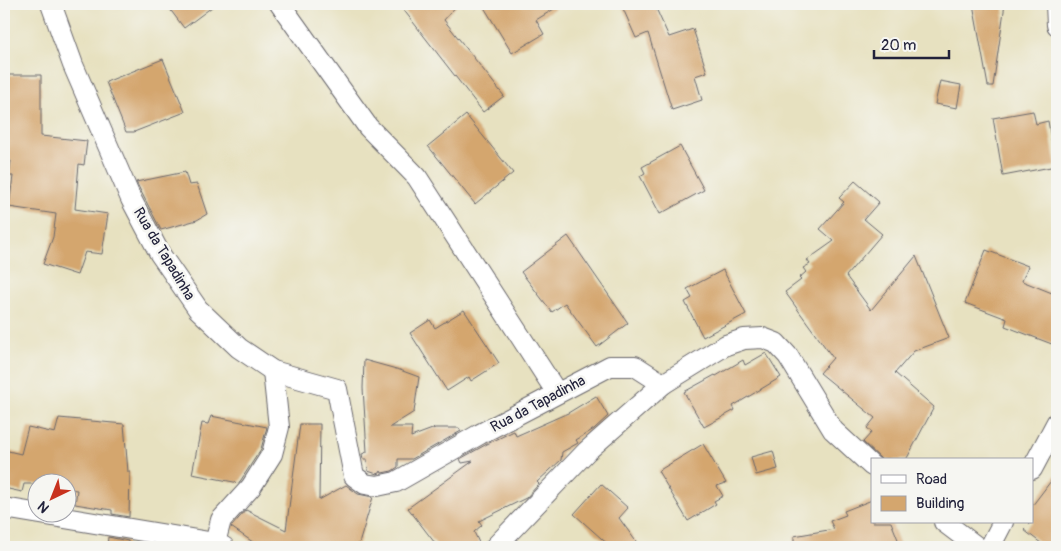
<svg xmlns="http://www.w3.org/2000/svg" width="1061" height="551" font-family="Pangolin,sans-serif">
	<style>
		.building { fill: #d4a66e }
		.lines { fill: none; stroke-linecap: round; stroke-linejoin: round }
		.minor-casing { stroke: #67656a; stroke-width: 22 }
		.minor { stroke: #fff; stroke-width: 20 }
		.labels { text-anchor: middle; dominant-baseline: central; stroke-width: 5; stroke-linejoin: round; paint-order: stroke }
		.street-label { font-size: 15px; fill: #22223b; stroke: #f6f6f2 }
	</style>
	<rect width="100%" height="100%" fill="#f6f6f2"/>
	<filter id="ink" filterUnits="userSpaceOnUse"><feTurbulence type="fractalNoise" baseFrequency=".02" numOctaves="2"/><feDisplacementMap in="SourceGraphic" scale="10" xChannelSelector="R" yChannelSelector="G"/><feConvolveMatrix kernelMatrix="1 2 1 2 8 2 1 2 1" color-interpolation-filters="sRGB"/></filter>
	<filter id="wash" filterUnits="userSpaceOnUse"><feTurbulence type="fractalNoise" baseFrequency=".0096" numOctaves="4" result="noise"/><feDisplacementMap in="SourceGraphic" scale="20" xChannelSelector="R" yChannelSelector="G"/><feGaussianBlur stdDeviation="1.12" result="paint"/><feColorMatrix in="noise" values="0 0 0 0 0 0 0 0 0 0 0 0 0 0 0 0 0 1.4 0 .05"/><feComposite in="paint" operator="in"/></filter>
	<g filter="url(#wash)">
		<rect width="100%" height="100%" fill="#e7e1c0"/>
		<g id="blocks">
			<g class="building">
				<path d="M166,4H216L184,28Z"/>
				<path d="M399,4H458L444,20L504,96L483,112Z"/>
				<path d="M482,4H562L536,20L544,34L512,53Z"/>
				<path d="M621,4H654L669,37L693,29L707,72L695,76L702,100L672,110L648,33L636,38Z"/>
				<path d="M973,4H1005L993,86H988Z"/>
				<path d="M163,59L185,112L134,132H126L106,82Z"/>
				<path d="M4,75H41V136L87,141L84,165L79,164L75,209L108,214L102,254L85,252L77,275L43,264L53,237L56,214L9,207L13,176H9L11,161L4,160L8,124H4Z"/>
				<path d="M940,81L961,85L957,108L935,104Z"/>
				<path d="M1033,111L1036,124L1048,121L1056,166L1003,176L993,118Z"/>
				<path d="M466,115L513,173L475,204L428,146Z"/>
				<path d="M680,146L704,190L660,214L640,176L645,173L642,167Z"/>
				<path d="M185,172L189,185L197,184L207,214L197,220L161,230L136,182Z"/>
				<path d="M855,181L879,202L864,219L882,234L846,276L871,310L916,256L949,338L914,351L895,373L934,407L906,460H882L863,442L872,432L867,428L875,418L820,373L833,358L785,292L801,280L799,278L806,272L803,268L810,264L807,260L834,241L820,229L844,202L839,198Z"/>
				<path d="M568,236L628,323L597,347L565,303L552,312L521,272Z"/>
				<path d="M986,250L1028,266L1022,281L1057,295V346L1005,326L1007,319L965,303Z"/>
				<path d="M723,270L746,314L703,337L685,302L692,298L687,289Z"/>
				<path d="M464,310L499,363L471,381L469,377L447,391L410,333L430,320L435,328Z"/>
				<path d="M766,353L781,377L733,406L735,410L704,427L684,392L715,375L716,376L743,360L745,365Z"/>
				<path d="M364,360L400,370L419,377L414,412L390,427H412L411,437L435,428H459L461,431L412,459H398V467L392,471L382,473L381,471L380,473L377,474L368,471L367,459H363L362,454L367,452L363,388Z"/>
				<path d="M596,396L608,416L594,429L576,440L578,443L562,452L561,460L537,482L539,484L526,498L479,521L482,525L474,532L481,547H438L408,508L473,461L462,463L460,459L487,444L514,431L516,436L568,413Z"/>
				<path d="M211,416L267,427L261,449L239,483L192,474L202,423L208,424Z"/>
				<path d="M59,418L124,424L128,472H130L129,517L112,514V510L75,504L77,490L68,489V484H24L22,492L4,488V450L21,454L28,427L55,433Z"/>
				<path d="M300,424H320L319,500L346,485L358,494L373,497L358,547H260L231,527L246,510L286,530Z"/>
				<path d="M703,444L726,483L717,486L723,496L714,501L716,504L688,521L658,471Z"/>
				<path d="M773,451L778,469L756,475L751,457Z"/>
				<path d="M1057,473V547H1046L1024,530L1032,522V506Z"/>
				<path d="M601,484L628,508L619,518L640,547H611L574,514Z"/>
				<path d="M872,500V522H891L901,547H794V536L834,529L830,521L846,515L844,511Z"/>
				<path d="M108,537L128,541V547H107Z"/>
			</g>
		</g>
	</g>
	<g filter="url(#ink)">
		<use href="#blocks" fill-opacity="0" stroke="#67656a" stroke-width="1"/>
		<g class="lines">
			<g class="minor-casing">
				<g id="minor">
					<path d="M51,4L73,65L131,199L160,254L198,309L239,348L273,371L337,389L354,476L365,484L377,486L396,482L480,434L610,366H635L663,384"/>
					<path d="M280,4L368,127L417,177L557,393"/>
					<path d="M1056,4L1057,25"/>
					<path d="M1032,469L1057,422"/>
					<path d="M4,508L215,543L224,547"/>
					<path d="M944,522L977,547"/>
					<path d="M215,543L221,520L251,487L272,454L279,427L273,371"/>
					<path d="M495,547L587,451L663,384L726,345L744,339L763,338L776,343L788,356L833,430L872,466"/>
					<path d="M990,547L1003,522"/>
				</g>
			</g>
			<use href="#minor" class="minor"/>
		</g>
	</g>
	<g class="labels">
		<g class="street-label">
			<text transform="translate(164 254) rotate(59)">Rua da Tapadinha</text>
			<text transform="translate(538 404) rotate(-28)">Rua da Tapadinha</text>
		</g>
	</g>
	<rect width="1061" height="551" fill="none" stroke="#f6f6f2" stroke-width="20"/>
	<rect x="871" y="458" width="162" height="65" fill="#f6f6f2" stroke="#a1a1a9"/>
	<rect x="881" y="475" width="25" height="8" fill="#ffffff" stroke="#a1a1a9"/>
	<text x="916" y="484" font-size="15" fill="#22223b">Road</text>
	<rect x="881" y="496" width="25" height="15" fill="#d4a66e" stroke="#a1a1a9"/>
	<text x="916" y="508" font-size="15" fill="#22223b">Building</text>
	<g transform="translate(52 498) rotate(223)"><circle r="24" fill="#f6f6f2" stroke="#a1a1a9"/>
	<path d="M0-4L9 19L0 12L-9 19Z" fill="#c8321e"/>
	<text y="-8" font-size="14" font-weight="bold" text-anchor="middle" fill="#22223b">N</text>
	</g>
	<path d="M874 50v8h75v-8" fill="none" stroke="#22223b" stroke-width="2.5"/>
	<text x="881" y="50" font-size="15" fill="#22223b" stroke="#f6f6f2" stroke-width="4" paint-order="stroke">20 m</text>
</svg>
